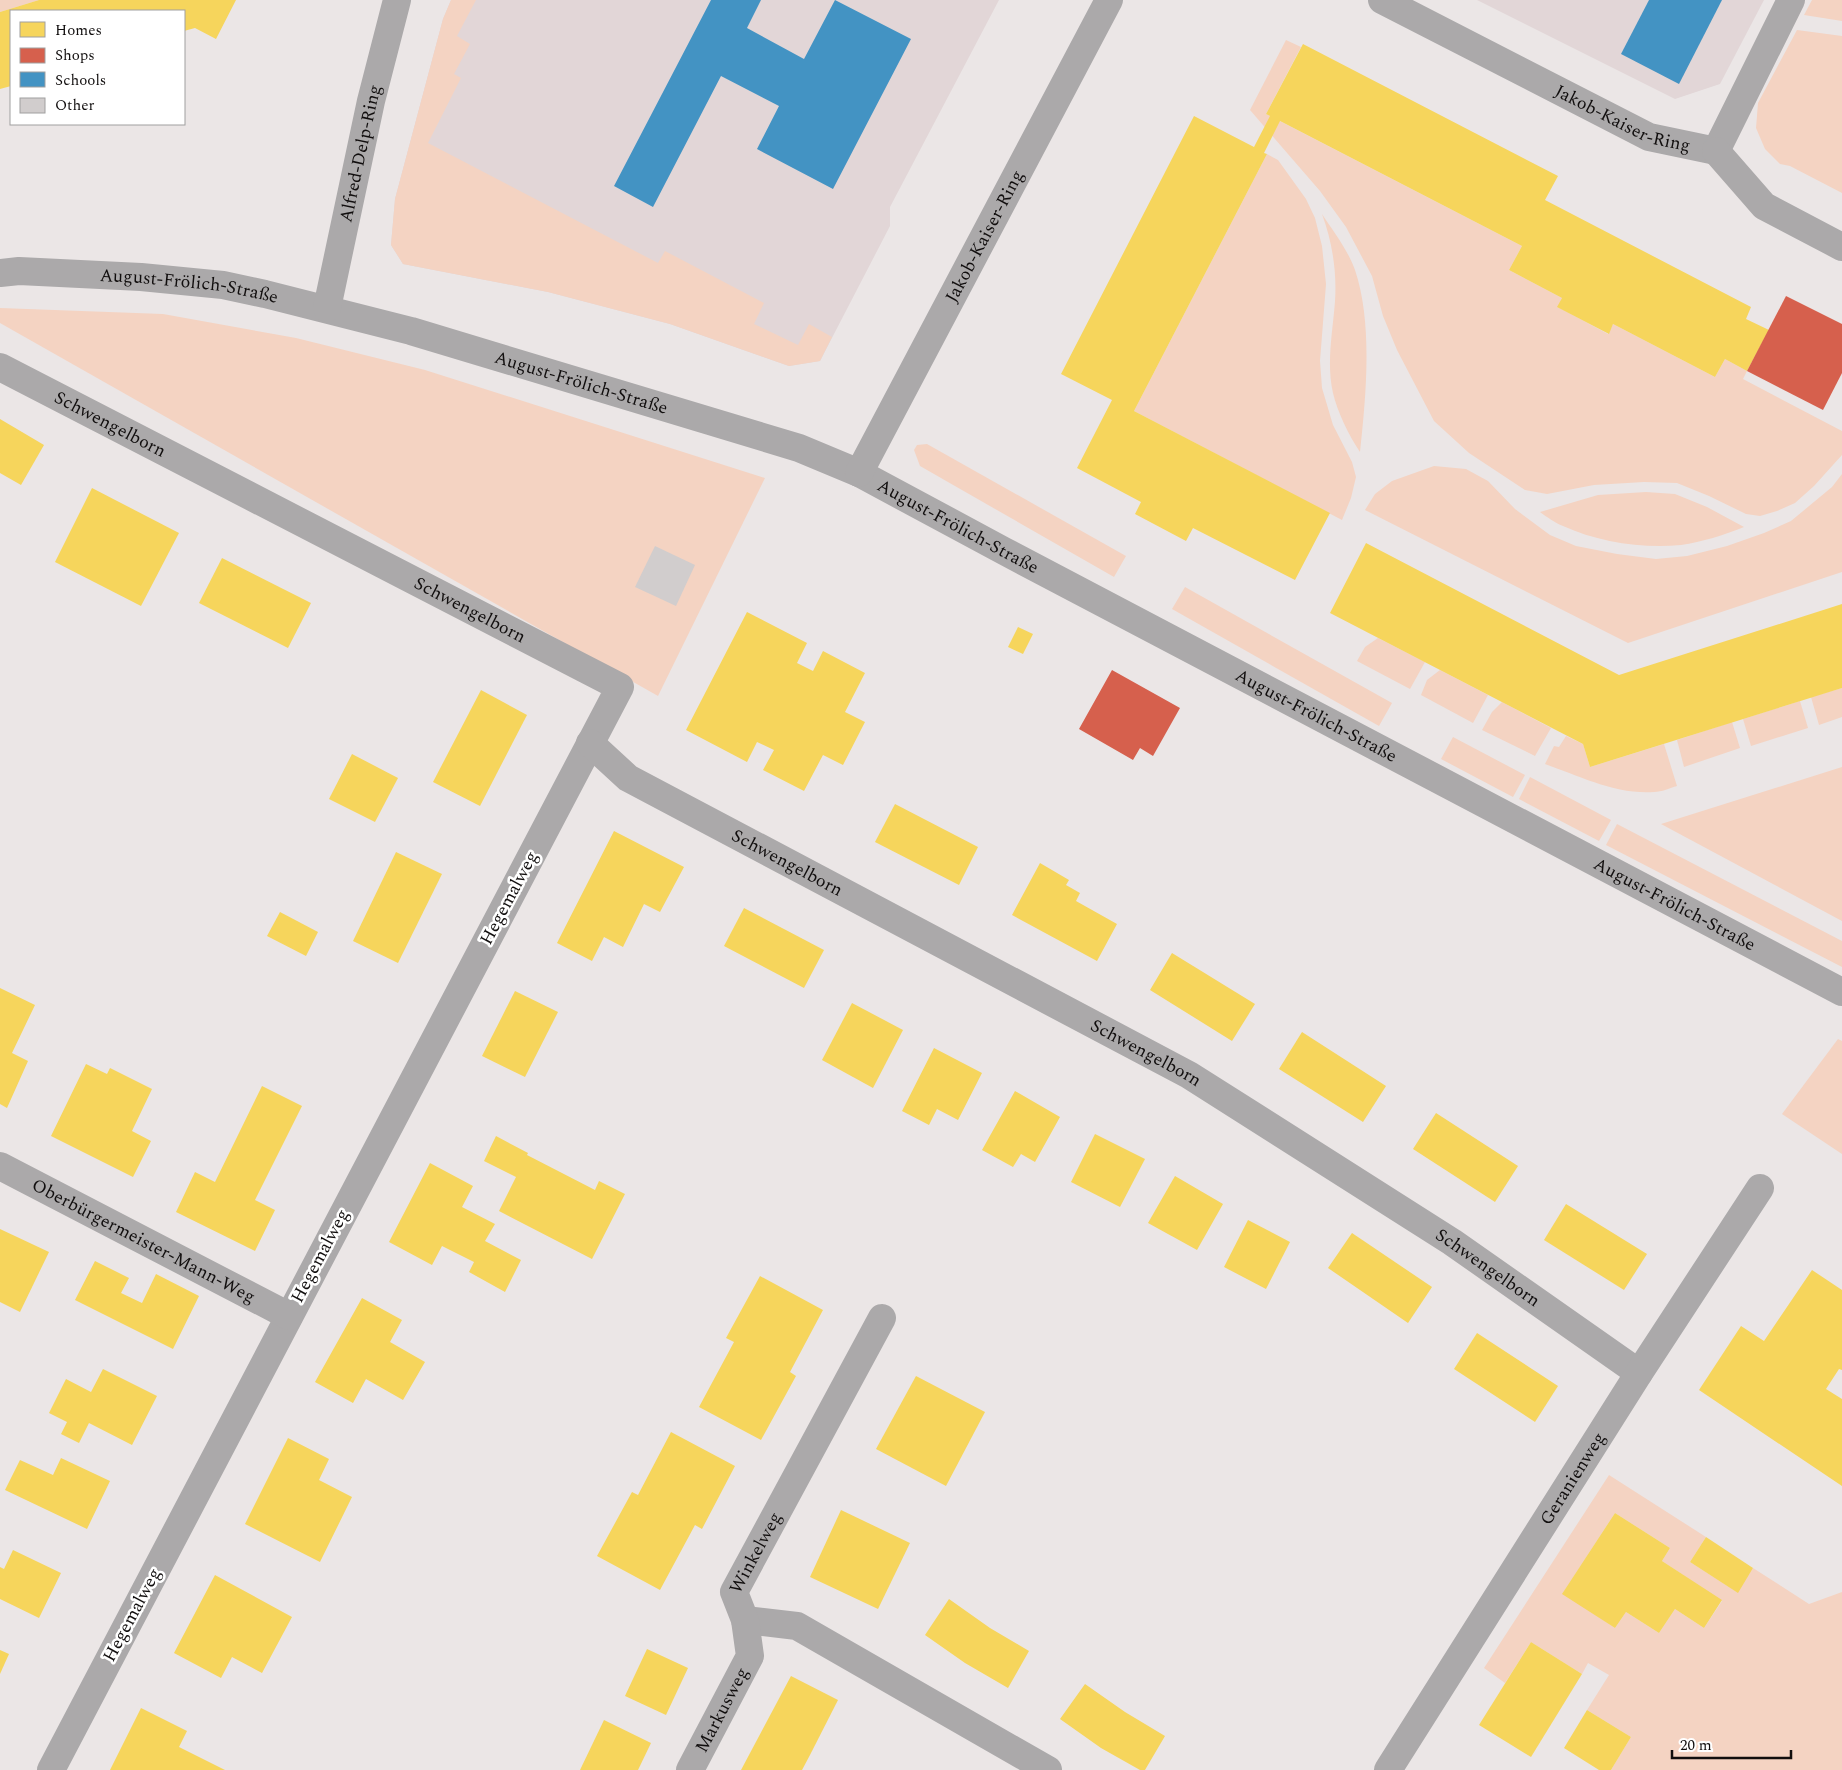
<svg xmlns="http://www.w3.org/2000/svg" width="1842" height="1770" font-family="Spectral,serif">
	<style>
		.built { fill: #e2d6d7 }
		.green { fill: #f4d3c2; fill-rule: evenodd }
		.homes { fill: #f6d55c }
		.shops { fill: #d6604d }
		.schools { fill: #4393c3 }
		.building { fill: #d1cdcd }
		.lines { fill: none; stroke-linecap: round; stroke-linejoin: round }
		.minor { stroke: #aba9aa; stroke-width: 28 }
		.labels { text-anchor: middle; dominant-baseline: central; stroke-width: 5; stroke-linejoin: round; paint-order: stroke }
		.street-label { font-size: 18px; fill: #110e0e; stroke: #fff }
	</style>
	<rect width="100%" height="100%" fill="#ebe6e6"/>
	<g class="built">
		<path d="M451,0H999L890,207V226L820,361L789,366L670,324L548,292L403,264L391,245L395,199L443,19Z"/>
		<path d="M1477,0H1764L1720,84L1675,99Z"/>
	</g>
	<g class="green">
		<path d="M0,0H39L0,12Z"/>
		<path d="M451,0H476L457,36L470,44L454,74L461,78L428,143L658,263L665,251L764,303L754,324L798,345L809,324L832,337L820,361L789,366L670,324L548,292L403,264L391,245L395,199L443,19Z"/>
		<path d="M1812,0H1842V21L1804,15Z"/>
		<path d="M1797,30L1842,36V193L1790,166L1780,164L1765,149L1756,128L1758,103Z"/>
		<path d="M1286,40L1301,47L1266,114L1522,246L1509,270L1562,298L1558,307L1608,334L1613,324L1715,377L1725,359L1747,371L1743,379L1842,431V455L1814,486L1795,503L1777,511L1760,516L1746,514L1709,496L1677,483L1644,482L1594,485L1547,494L1525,490L1469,453L1434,421L1397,350L1383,316L1372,276L1346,227L1320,191L1250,110Z"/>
		<path d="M1267,154L1278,160L1306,199L1315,218L1322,246L1326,284L1320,361L1322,388L1333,425L1352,462L1356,477L1351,498L1342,520L1134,411Z"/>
		<path d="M1322,214C1333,231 1348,250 1355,270C1373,323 1366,397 1360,452C1349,436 1337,411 1333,393C1326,363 1333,330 1335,301C1337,271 1332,241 1322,214Z"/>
		<path d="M0,308L163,314L296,338L425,370L765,478L658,696L0,323Z"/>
		<path d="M927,444L1126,556L1114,577L920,466L914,450L917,445Z"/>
		<path d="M1434,466L1466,469L1488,481L1515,509L1550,535L1576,546L1617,554L1656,559L1687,556L1727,546L1764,533L1791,521L1832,487L1842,474V572L1628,643L1365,510L1375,494L1392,481Z"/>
		<path d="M1646,492L1675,494L1707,507L1744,527C1724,535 1702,542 1681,545C1643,549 1598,542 1563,526C1555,523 1547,517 1540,512L1598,495Z"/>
		<path d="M1185,587L1392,703L1379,726L1172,609Z"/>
		<path d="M1378,638L1425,662L1410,689L1357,661L1365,647Z"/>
		<path d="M1440,670L1488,695L1473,723L1421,695L1427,680Z"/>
		<path d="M1842,688V717L1819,725L1811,697Z"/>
		<path d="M1800,701L1808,728L1751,746L1743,719Z"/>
		<path d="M1502,702L1551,728L1535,756L1482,730L1492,712Z"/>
		<path d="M1732,722L1740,748L1684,767L1677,740Z"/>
		<path d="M1566,736L1583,744L1590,767L1664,744L1677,786C1670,788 1662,792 1654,792C1617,795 1579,776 1545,764L1554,746L1559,747Z"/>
		<path d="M1453,737L1525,775L1513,797L1441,759Z"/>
		<path d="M1842,767V921L1661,824Z"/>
		<path d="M1530,777L1611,820L1599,841L1519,799Z"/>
		<path d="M1617,824L1842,941V967L1606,845Z"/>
		<path d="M1838,1039L1842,1041V1154L1782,1114Z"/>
		<path d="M1609,1475L1706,1537L1690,1562L1737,1592L1753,1568L1809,1604L1842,1592V1770H1611L1631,1737L1587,1710L1609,1675L1588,1663L1582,1674L1531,1642L1505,1683L1484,1668ZM1615,1513L1670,1548L1662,1561L1722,1601L1704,1628L1675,1609L1659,1633L1626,1612L1615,1628L1563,1593Z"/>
	</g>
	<g class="homes">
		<path d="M39,0H236L216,39L195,28L184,31V11H11V86L0,89V12Z"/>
		<path d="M1303,44L1558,176L1545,200L1751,307L1746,319L1769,330L1747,371L1725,359L1715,377L1613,324L1609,334L1557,307L1562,298L1509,270L1522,246L1280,121L1264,153L1267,154L1134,411L1330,513L1295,580L1193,528L1186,541L1135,514L1141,502L1077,468L1112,400L1061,374L1194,116L1254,147L1270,116L1266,114Z"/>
		<path d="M0,419L44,445L21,485L0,473Z"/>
		<path d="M92,488L179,533L141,606L55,562Z"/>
		<path d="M1366,543L1619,675L1842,604V688L1590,767L1583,744L1330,613Z"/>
		<path d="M222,558L311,603L288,648L199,603Z"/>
		<path d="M747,612L807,643L797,663L813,671L823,651L865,673L845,712L865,722L843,765L823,755L804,791L763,770L774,750L757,742L747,762L686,730Z"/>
		<path d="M1018,627L1033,634L1023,654L1008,647Z"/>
		<path d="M481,690L527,715L480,806L433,782Z"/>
		<path d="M352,754L398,778L375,822L329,799Z"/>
		<path d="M895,804L978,847L959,885L875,842Z"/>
		<path d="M614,831L684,867L660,912L644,904L623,947L604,937L592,961L557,943Z"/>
		<path d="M396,852L442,874L398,963L353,941Z"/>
		<path d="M1040,863L1069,880L1066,885L1080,893L1076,901L1117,924L1097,961L1012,915Z"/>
		<path d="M744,908L824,950L804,988L724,946Z"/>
		<path d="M280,912L318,932L306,956L267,936Z"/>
		<path d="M1172,953L1255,1004L1232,1041L1150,990Z"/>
		<path d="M0,988L35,1005L12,1053L28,1061L7,1108L0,1104Z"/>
		<path d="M515,991L558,1012L525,1077L482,1056Z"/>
		<path d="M852,1003L903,1030L873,1088L822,1060Z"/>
		<path d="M1302,1032L1386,1086L1363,1122L1279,1069Z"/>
		<path d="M934,1048L982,1073L958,1120L937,1109L929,1125L902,1111Z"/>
		<path d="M86,1064L107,1074L110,1068L152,1089L132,1131L151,1141L133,1177L51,1136Z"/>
		<path d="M262,1086L302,1106L255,1200L275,1210L255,1251L176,1212L195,1172L215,1182Z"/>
		<path d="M1015,1091L1060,1117L1035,1162L1021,1154L1013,1167L982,1150Z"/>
		<path d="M1436,1113L1518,1166L1495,1202L1413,1149Z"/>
		<path d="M1095,1134L1145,1159L1120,1207L1071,1182Z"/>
		<path d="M496,1136L528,1153L527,1155L595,1190L599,1181L625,1194L592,1259L499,1211L516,1177L484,1161Z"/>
		<path d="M430,1163L473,1186L462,1207L495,1224L485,1241L521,1260L505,1292L469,1272L474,1262L442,1246L432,1265L389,1242Z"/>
		<path d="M1175,1176L1223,1204L1197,1250L1148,1223Z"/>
		<path d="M1566,1204L1647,1254L1624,1290L1544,1240Z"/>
		<path d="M1248,1220L1290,1242L1266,1289L1224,1267Z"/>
		<path d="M0,1229L49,1252L20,1312L0,1302Z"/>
		<path d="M1352,1233L1432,1287L1408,1323L1328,1268Z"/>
		<path d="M95,1261L129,1278L121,1293L142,1303L156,1274L199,1296L173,1349L75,1300Z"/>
		<path d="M1812,1270L1842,1290V1370L1839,1369L1826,1389L1842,1399V1486L1699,1390L1741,1326L1764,1341Z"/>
		<path d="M760,1276L823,1310L790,1372L796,1376L761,1440L699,1407L734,1342L726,1338Z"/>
		<path d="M362,1298L402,1320L390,1342L425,1362L403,1400L366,1379L353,1403L315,1382Z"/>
		<path d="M1477,1333L1558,1386L1535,1422L1454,1369Z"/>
		<path d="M103,1369L157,1396L132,1445L89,1423L79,1443L61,1434L67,1422L49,1413L66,1379L91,1392Z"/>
		<path d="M916,1376L985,1412L946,1486L876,1449Z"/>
		<path d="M671,1432L735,1466L702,1529L695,1525L660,1590L597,1556L632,1492L638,1495Z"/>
		<path d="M288,1438L329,1459L319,1480L352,1497L320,1562L245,1524Z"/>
		<path d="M61,1458L110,1481L87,1529L5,1490L20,1460L53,1475Z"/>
		<path d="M841,1510L910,1543L878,1609L810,1577Z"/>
		<path d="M1615,1513L1670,1548L1662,1561L1722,1600L1704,1628L1675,1609L1659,1633L1626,1612L1615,1628L1562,1594Z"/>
		<path d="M1706,1537L1753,1568L1738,1593L1690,1562Z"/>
		<path d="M13,1550L61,1573L39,1618L0,1599V1567L4,1569Z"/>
		<path d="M215,1575L292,1617L262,1673L232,1657L221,1678L174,1653Z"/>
		<path d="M949,1599L990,1628L1029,1651L1008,1688L965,1663L925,1635Z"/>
		<path d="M1531,1642L1582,1674L1531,1757L1479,1725Z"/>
		<path d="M647,1649L688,1668L666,1715L625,1696Z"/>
		<path d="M0,1650L9,1654L0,1674Z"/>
		<path d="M791,1676L838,1700L810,1755L802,1770H741Z"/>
		<path d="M1085,1684L1125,1712L1165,1736L1145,1770H1140L1101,1748L1060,1719Z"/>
		<path d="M141,1708L187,1731L179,1747L225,1770H110Z"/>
		<path d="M1587,1710L1631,1737L1611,1770H1599L1564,1748Z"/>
		<path d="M604,1720L651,1743L638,1770H580Z"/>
	</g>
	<g class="shops">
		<path d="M1786,296L1842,324V373L1823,410L1747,371Z"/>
		<path d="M1112,670L1180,708L1153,756L1140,748L1133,760L1079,729Z"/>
	</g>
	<g class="schools">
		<path d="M711,0H761L747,28L804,59L835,0L911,39L833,189L757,149L779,106L721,76L653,207L614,186Z"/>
		<path d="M1649,0H1722L1679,84L1621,54Z"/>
	</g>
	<path class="building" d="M655,546L695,565L676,606L635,587Z"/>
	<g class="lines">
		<g class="minor">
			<path id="s1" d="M1382,0L1649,137L1716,151"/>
			<path d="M1716,151L1791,0"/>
			<path d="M1716,151L1764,206L1842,247"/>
			<path id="s2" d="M0,273L19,271L141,277L223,285L265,294L411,331L799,448L859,473L1004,551L1842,992"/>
			<path id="s3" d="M327,308L371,101L397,0"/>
			<path id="s4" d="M0,367L620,687L51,1770"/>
			<path id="s5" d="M859,473L1109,0"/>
			<path id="s6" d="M590,743L628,778L1189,1075L1452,1242L1639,1373"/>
			<path id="s7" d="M0,1166L289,1316"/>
			<path d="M745,1620L797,1626L1048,1770"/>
			<path id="s8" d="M690,1770L750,1656L745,1620L734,1592L882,1318"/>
			<path id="s9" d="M1388,1770L1639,1373L1760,1188"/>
		</g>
	</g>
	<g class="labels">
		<g class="street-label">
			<text stroke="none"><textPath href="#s1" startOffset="269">Jakob-Kaiser-Ring</textPath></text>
			<text stroke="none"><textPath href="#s3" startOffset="158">Alfred-Delp-Ring</textPath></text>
			<text stroke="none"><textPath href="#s5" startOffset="268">Jakob-Kaiser-Ring</textPath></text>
			<text stroke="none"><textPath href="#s2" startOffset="190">August-Frölich-Straße</textPath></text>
			<text stroke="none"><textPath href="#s2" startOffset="595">August-Frölich-Straße</textPath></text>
			<text stroke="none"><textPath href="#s4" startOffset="124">Schwengelborn</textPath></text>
			<text stroke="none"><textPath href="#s2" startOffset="1000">August-Frölich-Straße</textPath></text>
			<text stroke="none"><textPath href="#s4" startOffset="529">Schwengelborn</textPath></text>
			<text stroke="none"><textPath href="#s2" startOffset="1405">August-Frölich-Straße</textPath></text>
			<text stroke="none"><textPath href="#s6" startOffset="232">Schwengelborn</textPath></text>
			<text transform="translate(509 898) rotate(-62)">Hegemalweg</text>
			<text stroke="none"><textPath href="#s2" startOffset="1810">August-Frölich-Straße</textPath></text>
			<text stroke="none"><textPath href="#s6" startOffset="638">Schwengelborn</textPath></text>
			<text stroke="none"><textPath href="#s7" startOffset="162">Oberbürgermeister-Mann-Weg</textPath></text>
			<text transform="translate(320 1256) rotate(-62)">Hegemalweg</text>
			<text stroke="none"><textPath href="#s6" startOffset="1042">Schwengelborn</textPath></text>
			<text stroke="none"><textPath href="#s9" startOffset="345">Geranienweg</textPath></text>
			<text stroke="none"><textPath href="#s8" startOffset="240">Winkelweg</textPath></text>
			<text transform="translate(132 1615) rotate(-62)">Hegemalweg</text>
			<text stroke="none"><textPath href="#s8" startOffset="68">Markusweg</textPath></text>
		</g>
	</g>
	<rect x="10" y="10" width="175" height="115" fill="#ffffff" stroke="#a09f9f"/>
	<rect x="20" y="22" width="25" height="15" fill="#f6d55c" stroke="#a09f9f"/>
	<text x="55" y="35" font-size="15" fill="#110e0e">Homes</text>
	<rect x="20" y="48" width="25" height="15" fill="#d6604d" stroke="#a09f9f"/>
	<text x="55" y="60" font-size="15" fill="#110e0e">Shops</text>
	<rect x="20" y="72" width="25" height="15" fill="#4393c3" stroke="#a09f9f"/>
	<text x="55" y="85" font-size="15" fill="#110e0e">Schools</text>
	<rect x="20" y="98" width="25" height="15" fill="#d1cdcd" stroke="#a09f9f"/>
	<text x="55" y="110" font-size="15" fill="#110e0e">Other</text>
	<path d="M1672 1750v8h119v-8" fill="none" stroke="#110e0e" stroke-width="2.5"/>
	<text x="1680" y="1750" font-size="15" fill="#110e0e" stroke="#ffffff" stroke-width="4" paint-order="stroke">20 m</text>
</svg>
